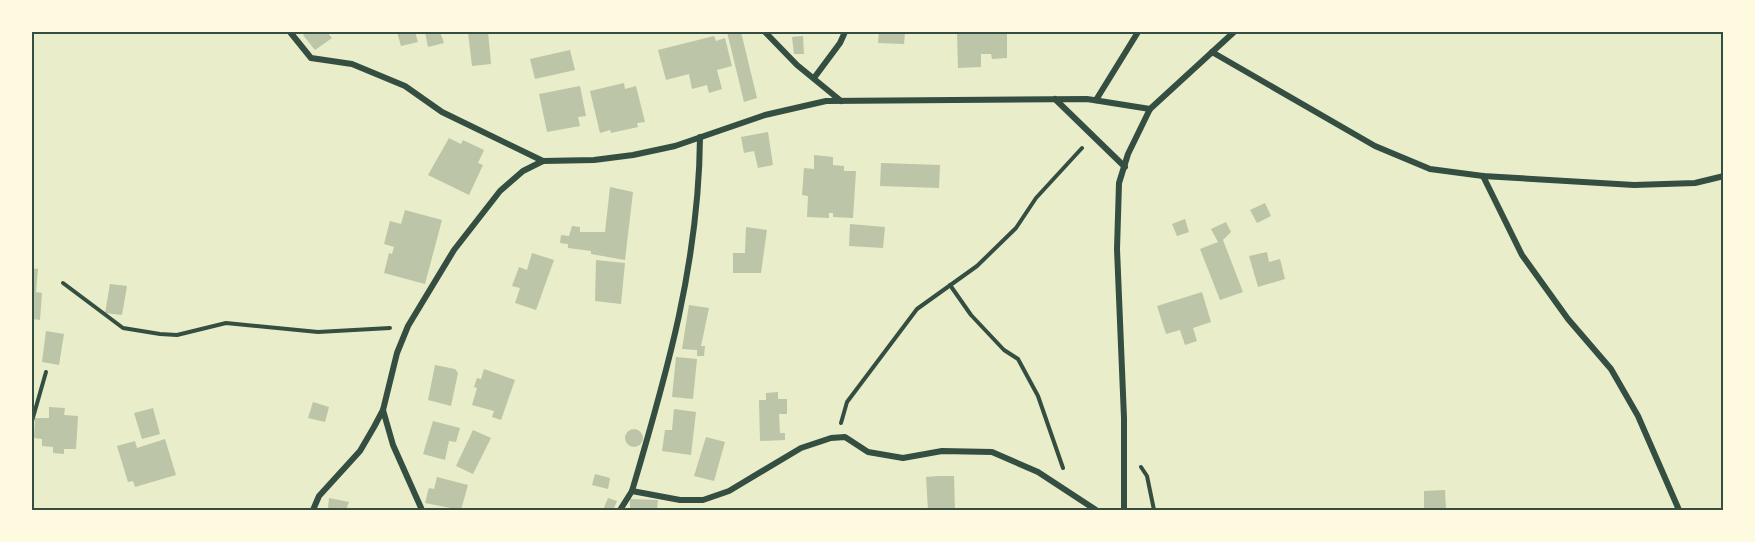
<svg xmlns="http://www.w3.org/2000/svg" width="1755" height="542" font-family="Commissioner,sans-serif">
	<style>
		.building { fill: #bcc5a7 }
		.lines { fill: none; stroke-linecap: round; stroke-linejoin: round }
		.path { stroke: #344e41; stroke-width: 4 }
		.minor { stroke: #344e41; stroke-width: 6 }
		.neatline { fill: none; stroke: #344e41; stroke-width: 2 }
	</style>
	<rect width="100%" height="100%" fill="#e9edc9"/>
	<g class="building">
		<path d="M308,32H327L332,38L315,50L303,35Z"/>
		<path d="M397,32H415L418,42L401,46Z"/>
		<path d="M425,32H440L444,43L428,47Z"/>
		<path d="M468,32H488L491,64L472,66Z"/>
		<path d="M727,32H741L757,98L744,102Z"/>
		<path d="M879,32H905L904,44L878,43Z"/>
		<path d="M957,32H1007V58L992,59L991,54H981V67L958,68Z"/>
		<path d="M714,36L716,41L725,38L732,66L717,70L722,89L709,93L707,85L692,89L689,74L666,80L658,50Z"/>
		<path d="M803,36L804,54H794L792,37Z"/>
		<path d="M570,50L575,70L535,79L530,59Z"/>
		<path d="M624,83L625,89L636,86L645,122L637,123L638,127L611,133L610,130L600,133L590,91Z"/>
		<path d="M580,86L586,116L578,117L580,126L547,132L539,94Z"/>
		<path d="M768,132L773,165L758,168L754,151L744,153L741,137Z"/>
		<path d="M449,138L461,144L463,140L484,150L478,163L483,165L469,195L428,175Z"/>
		<path d="M814,155L833,157V165L844,166V171H856L853,218L833,217V213H829V218L807,217L808,196L802,195L804,168L814,169Z"/>
		<path d="M881,163L940,165L939,188L880,186Z"/>
		<path d="M610,187L633,192L625,260L591,254V251L568,248V244L560,243L561,235L569,236L572,226L580,227V232H605Z"/>
		<path d="M1265,203L1271,216L1257,223L1250,210Z"/>
		<path d="M405,210L442,220L425,284L384,273L389,253L392,254L394,247L384,244L390,221L401,224Z"/>
		<path d="M1185,219L1189,232L1177,236L1172,224Z"/>
		<path d="M1226,222L1231,232L1223,240L1243,292L1220,300L1200,249L1218,242L1211,229Z"/>
		<path d="M850,224L885,227L883,248L849,246Z"/>
		<path d="M746,227L767,230L761,273H733V253H745Z"/>
		<path d="M1267,252L1269,262L1280,259L1285,279L1258,287L1249,256Z"/>
		<path d="M532,253L554,260L536,310L515,303L520,288L512,286L519,267L527,270Z"/>
		<path d="M596,260L625,263L621,304L595,301Z"/>
		<path d="M32,268L38,269L36,292L42,293L40,320L32,319Z"/>
		<path d="M110,284L127,286L122,315L105,313Z"/>
		<path d="M1202,292L1211,322L1193,328L1197,341L1185,345L1180,330L1166,334L1157,306Z"/>
		<path d="M689,305L709,308L701,346H705L704,356H697V350L682,349Z"/>
		<path d="M46,331L64,334L59,365L42,362Z"/>
		<path d="M676,357L697,359L693,399L672,397Z"/>
		<path d="M435,365L455,369L458,373L451,406L428,400Z"/>
		<path d="M484,369L515,380L501,420L492,417L494,411L472,405L477,388L474,387L477,378L481,379Z"/>
		<path d="M778,392V399H787V414H779L780,433H785V440L760,441L759,400H766V393Z"/>
		<path d="M313,402L329,407L325,422L308,418Z"/>
		<path d="M49,407L65,408L64,415L78,416L76,449H64V454L53,453V447L42,446V439L34,438L35,418H49Z"/>
		<path d="M153,408L160,434L142,439L134,413Z"/>
		<path d="M674,409L696,412L691,455L662,451L665,430H672Z"/>
		<path d="M433,421L460,428L456,442L449,441L445,460L423,454Z"/>
		<circle cx="634" cy="438" r="9"/>
		<path d="M473,430L491,438L473,474L456,466Z"/>
		<path d="M706,437L725,442L714,481L694,476Z"/>
		<path d="M165,439L176,475L135,487L133,481L128,482L117,446L135,441L137,448Z"/>
		<path d="M595,474L610,478L608,489L592,485Z"/>
		<path d="M938,476H954L955,510H928L926,477Z"/>
		<path d="M437,477L468,485L461,510L425,503L428,491L429,488L434,489Z"/>
		<path d="M1445,490L1446,510H1424V491Z"/>
		<path d="M329,498L349,502L346,510L328,508Z"/>
		<path d="M608,498L617,501L613,510H603Z"/>
		<path d="M630,499L658,500L657,510H630Z"/>
	</g>
	<g class="lines">
		<g class="path">
			<path d="M63,283L123,328L160,334L177,335L226,323L318,332L390,328"/>
			<path d="M950,285L971,315L1004,350L1018,359L1038,396L1063,468"/>
			<path d="M32,421L46,372"/>
			<path d="M841,423L847,402L917,309L977,266L1016,228L1036,198L1082,148"/>
			<path d="M1141,467L1147,476L1154,510"/>
		</g>
		<g class="minor">
			<path d="M290,32L311,58L352,64L405,86L442,112L543,161"/>
			<path d="M765,32L797,65L841,101"/>
			<path d="M1212,52L1375,146L1430,169L1483,176L1634,185L1695,183L1724,176"/>
			<path d="M814,78L840,43L845,32"/>
			<path d="M1055,99L1125,167"/>
			<path d="M1096,100L1138,32"/>
			<path d="M1483,176L1522,255L1568,319L1611,369L1638,416L1679,510"/>
			<path d="M383,410L393,445L422,510"/>
			<path d="M632,491L680,500H703L729,491L801,448L831,438L845,437L868,452L903,458L942,451L992,452L1038,472L1096,510"/>
			<path d="M313,510L319,496L360,451L374,427L383,410L397,353L408,326L454,250L500,191L523,171L543,161L594,160L633,155L675,146L765,115L826,101L1087,99L1150,109"/>
			<path d="M620,510L632,491C667,373 699,262 700,137"/>
			<path d="M1124,510V418L1117,249L1119,183L1128,154L1150,109L1234,32"/>
		</g>
	</g>
	<rect width="1755" height="542" fill="none" stroke="#fefae0" stroke-width="66"/>
	<rect x="33" y="33" width="1689" height="476" class="neatline"/>
</svg>
